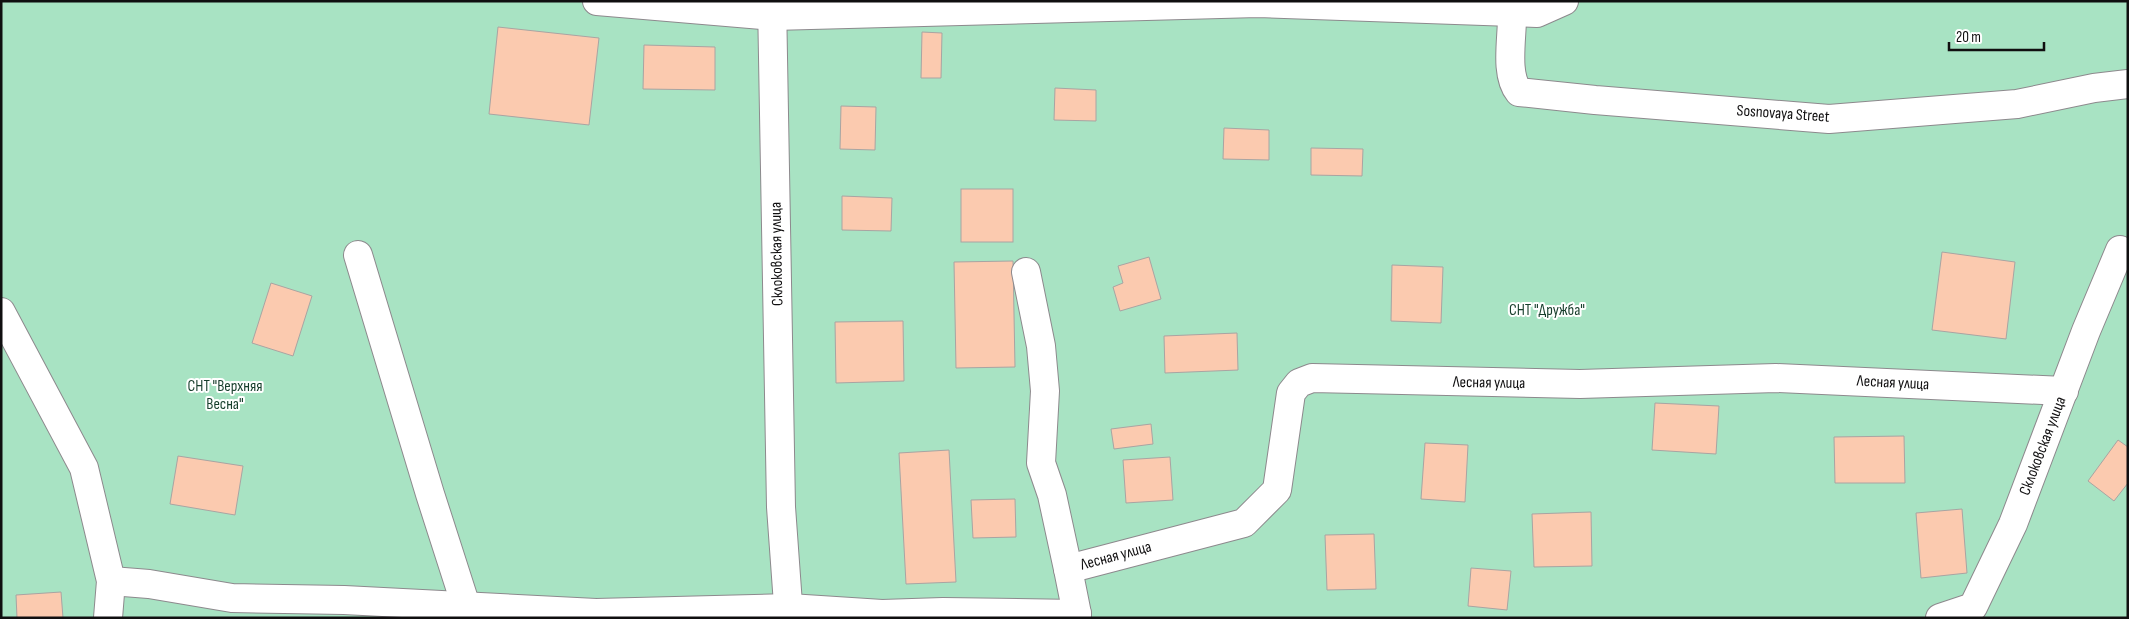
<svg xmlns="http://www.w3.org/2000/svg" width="2129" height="619" font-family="'Sofia Sans Condensed',sans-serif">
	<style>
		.green { fill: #a8e3c3 }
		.building { fill: #fbcaaf; stroke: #a9a4a2 }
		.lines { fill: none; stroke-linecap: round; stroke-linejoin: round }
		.minor-casing { stroke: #8d898d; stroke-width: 30 }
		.minor { stroke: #fff; stroke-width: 28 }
		.labels { text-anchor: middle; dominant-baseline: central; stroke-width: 4; stroke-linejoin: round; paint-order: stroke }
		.street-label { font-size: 16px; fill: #100f10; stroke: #fff }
		.park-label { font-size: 16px; fill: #173e2c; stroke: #fff }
	</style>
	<rect width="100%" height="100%" fill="#f1edf1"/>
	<rect class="green" x="1" y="1" width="2127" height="617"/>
	<g class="building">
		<path d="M498,27L599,38L589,125L489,114Z"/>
		<path d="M922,32L942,33L941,78H921Z"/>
		<path d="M644,45L715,47V90L643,89Z"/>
		<path d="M1055,88L1096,90V121L1054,120Z"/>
		<path d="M841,106L876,107L875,150L840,149Z"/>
		<path d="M1224,128L1269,130V160L1223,159Z"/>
		<path d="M1311,148L1363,149L1362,176L1311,175Z"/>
		<rect x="961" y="189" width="52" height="53"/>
		<path d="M842,196L892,198L891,231L842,230Z"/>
		<path d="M1942,252L2015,262L2006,339L1932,330Z"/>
		<path d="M1149,257L1161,299L1120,311L1113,287L1123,283L1118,266Z"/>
		<path d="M1013,261L1015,367L956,368L954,262Z"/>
		<path d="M1392,265L1443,267L1441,323L1391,321Z"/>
		<path d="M271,283L312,296L293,356L252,343Z"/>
		<path d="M903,321L904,381L836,383L835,322Z"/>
		<path d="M1237,333L1238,370L1165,373L1164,336Z"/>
		<path d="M1655,403L1719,406L1716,454L1652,450Z"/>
		<path d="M1151,424L1153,444L1114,449L1111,429Z"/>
		<path d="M1904,436L1905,483H1835L1834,437Z"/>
		<path d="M2118,440L2128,447V483L2114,501L2088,481Z"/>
		<path d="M1425,443L1468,445L1465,502L1421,499Z"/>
		<path d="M949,450L956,582L906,584L899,453Z"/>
		<path d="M178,456L243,466L235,515L170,504Z"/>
		<path d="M1170,457L1173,500L1126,503L1123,460Z"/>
		<path d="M1015,499L1016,537L973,538L971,500Z"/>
		<path d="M1962,509L1967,573L1921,578L1916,513Z"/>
		<path d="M1591,512L1592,566L1534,567L1532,514Z"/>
		<path d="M1374,534L1376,589L1327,590L1325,535Z"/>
		<path d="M1471,568L1511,571L1507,610L1468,606Z"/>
		<path d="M61,592L63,618H17L16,595Z"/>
	</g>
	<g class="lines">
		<g class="minor-casing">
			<g id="minor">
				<path d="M597,1L773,16L1258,3L1537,13L1564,1"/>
				<path d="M772,1L781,507L789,618"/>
				<path d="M1512,12C1513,35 1504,74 1519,92L1595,100L1829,119L2017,104L2094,88L2128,84"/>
				<path d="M358,255L430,494L466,606V618"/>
				<path d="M1026,272L1041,346L1045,391L1041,463L1052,495L1068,569"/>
				<path d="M1,312L84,468L111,581L108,618"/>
				<path d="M111,581L149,584L232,598L344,600L596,613L789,608L882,614L943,612L1077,614"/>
				<path d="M1077,614L1068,569L1244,523L1277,490L1291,393L1299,383L1312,378L1580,384L1776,378L2064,391"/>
				<path d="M1940,618L1973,607L2013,524L2086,331L2120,250"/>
			</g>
		</g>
		<use href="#minor" class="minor"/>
	</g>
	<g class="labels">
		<g class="street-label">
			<text transform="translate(1783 114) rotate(4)">Sosnovaya Street</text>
			<text transform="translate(777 254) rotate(-91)">Склоковская улица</text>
			<text transform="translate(1489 383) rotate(1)">Лесная улица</text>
			<text transform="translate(1893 383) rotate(3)">Лесная улица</text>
			<text transform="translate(2043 446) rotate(-69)">Склоковская улица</text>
			<text transform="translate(1116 556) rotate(-15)">Лесная улица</text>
		</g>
		<g class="park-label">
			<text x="1547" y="310">СНТ "Дружба"</text>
			<text x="225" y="386">СНТ "Верхняя<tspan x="225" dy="18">Весна"</tspan></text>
		</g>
	</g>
	<rect width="2129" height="619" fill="none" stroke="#100f10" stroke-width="5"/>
	<path d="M1949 42v8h95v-8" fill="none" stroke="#100f10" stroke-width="2.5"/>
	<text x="1956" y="42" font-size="15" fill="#100f10" stroke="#ffffff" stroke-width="4" paint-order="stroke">20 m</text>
</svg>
